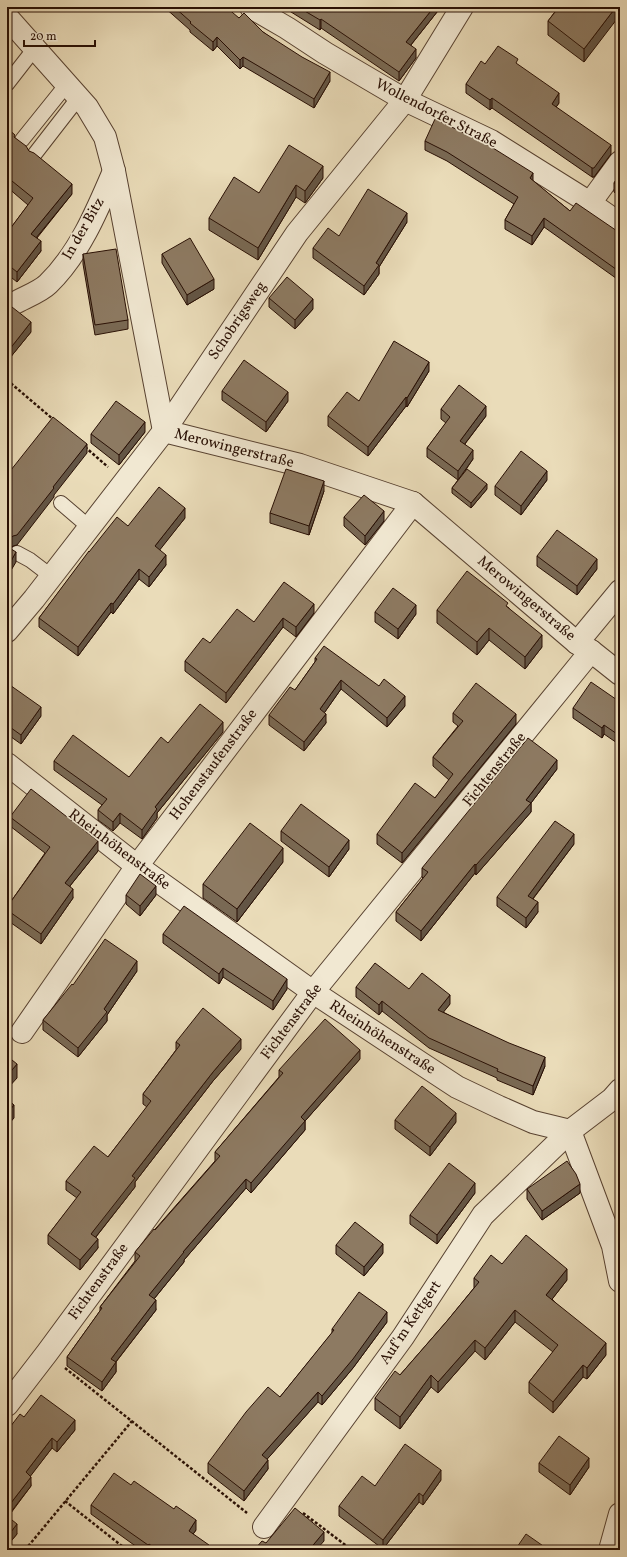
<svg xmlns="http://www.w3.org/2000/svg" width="627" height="1557" font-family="Vollkorn,serif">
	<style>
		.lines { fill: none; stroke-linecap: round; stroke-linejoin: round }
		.service-casing { stroke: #584231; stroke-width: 16 }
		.minor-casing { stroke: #584231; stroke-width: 24 }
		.path { stroke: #280f04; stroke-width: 2.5; stroke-dasharray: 3 2; stroke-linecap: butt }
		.service { stroke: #f1e8d2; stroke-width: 14 }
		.minor { stroke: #f1e8d2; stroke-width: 22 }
		.wall { fill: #796954; stroke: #280f04 }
		.shaded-wall { fill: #635545; stroke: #280f04 }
		.building { fill: #8d7a62; stroke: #280f04 }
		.labels { text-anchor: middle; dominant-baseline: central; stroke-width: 3.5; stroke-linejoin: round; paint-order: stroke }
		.street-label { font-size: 15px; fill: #280f04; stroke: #f1e8d2 }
	</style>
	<rect width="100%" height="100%" fill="#eadcb9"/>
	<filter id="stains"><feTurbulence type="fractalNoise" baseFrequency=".005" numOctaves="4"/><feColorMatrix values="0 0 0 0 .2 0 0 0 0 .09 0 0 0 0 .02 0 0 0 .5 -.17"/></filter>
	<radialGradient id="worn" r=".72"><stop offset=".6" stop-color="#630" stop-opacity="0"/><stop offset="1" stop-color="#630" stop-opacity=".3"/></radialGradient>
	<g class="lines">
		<g class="service-casing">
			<g id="service">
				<path d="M7,84L35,48"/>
				<path d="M22,140L67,84"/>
				<path d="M34,155L79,97"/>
				<path d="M61,503L89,527"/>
				<path d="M17,553L30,560L51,576"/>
			</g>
		</g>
		<g class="minor-casing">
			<g id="minor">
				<path d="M251,7L287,28L325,53L405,100L491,141L590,203L620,224"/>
				<path d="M7,17L87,107L105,137L114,171L164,431L300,465L413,503L577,643L591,651L620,674"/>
				<path d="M590,203L620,162"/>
				<path d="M7,304H13C23,298 40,292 48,284C79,254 97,211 114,171"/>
				<path d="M7,631L34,599L164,431L297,233L405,100L462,7"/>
				<path d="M577,643L620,591"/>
				<path d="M7,764L137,866L313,992L422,1064L457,1087L499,1107L533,1122L570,1131L613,1246L620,1281"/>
				<path d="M22,1032L137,866L413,503"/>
				<path d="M7,1405L47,1353L313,992L591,651"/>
				<path d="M264,1527L403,1337L483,1215L570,1131L612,1099L620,1090"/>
				<path d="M610,1550L620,1514"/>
			</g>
		</g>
		<g class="path">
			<path d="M7,380L54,420"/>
			<path d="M85,447L108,467"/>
			<path d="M65,1368L247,1513"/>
			<path d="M65,1501L127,1550"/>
			<path d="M303,1513L352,1550"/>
			<path d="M25,1550L132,1421"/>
		</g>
		<use href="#service" class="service"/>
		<use href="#minor" class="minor"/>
	</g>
	<g class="wall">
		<path d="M164,7H217L222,12L239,18L263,32L330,81L314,108L243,66L240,69L217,46L213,51L190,32V30Z"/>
		<path d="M283,7H441L411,45L416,58L399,81L321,28L320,30Z"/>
		<path d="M554,7H620L584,62L548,35V21L557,9Z"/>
		<path d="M485,64L518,65L559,103L556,107L611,154L594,177H592L492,108L490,110L466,93V84Z"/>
		<path d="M7,128L15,138L29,151L72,194L37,238L41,251L17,282L7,274V233L28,205L7,187Z"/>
		<path d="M425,141L533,181L570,211L620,233V281L544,227L532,245L505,229V220L514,204L447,161L425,150Z"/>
		<path d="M620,174V197L614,192V183Z"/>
		<path d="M323,178L305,203L296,197L258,260L209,230V218L259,193Z"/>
		<path d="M407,222L379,267V274L364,295L313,258V248L339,236Z"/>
		<path d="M83,254L128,320V329L95,335L83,264Z"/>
		<path d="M162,254L214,289L187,305L162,263Z"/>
		<path d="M269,298L313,309L295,329L269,307Z"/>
		<path d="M7,309L31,332L9,359L7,358Z"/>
		<path d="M429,371L407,407L406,406L368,456L328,426V416L359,401Z"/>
		<path d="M222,391L288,401L266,432L222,400Z"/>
		<path d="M441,409L486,416L465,444L473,459L465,471L487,489L471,508L452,493V488L458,480L427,457V448L446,423L441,419Z"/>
		<path d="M145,432L119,465L91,443V434Z"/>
		<path d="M547,480L521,515L495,495V486Z"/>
		<path d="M324,491L309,535L270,523V513Z"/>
		<path d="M344,517L384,521L365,545L344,526Z"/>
		<path d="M185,518L159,550L166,565L149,587L139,579L113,614L111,612L78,656L39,627V618L89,552L128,526Z"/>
		<path d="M537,556L597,569L577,595L537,566Z"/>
		<path d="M620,599V614L618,613V601Z"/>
		<path d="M508,607L542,647L525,669L489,640L477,655L437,623V610Z"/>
		<path d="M375,612L416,614L398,639L375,622Z"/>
		<path d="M314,613L296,637L283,627L226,703L185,671V661L210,643L254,622Z"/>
		<path d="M315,658L405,706L387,727L341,689L324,713L326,723L304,751L269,725V715L295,690L315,662Z"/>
		<path d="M7,683L41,716L21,744L7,734Z"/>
		<path d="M620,702V745L604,734L602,738L573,718V708Z"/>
		<path d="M453,713L516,724L402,863L377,844V834L435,798L449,780L433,766V757L458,726L453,722Z"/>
		<path d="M223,732L157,813V818L142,839L120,823L113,831L98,820V810L102,805L54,770V761L129,777L168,743Z"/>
		<path d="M557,769L531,803V812L476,875L475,873L421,941L396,921V912L423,878L422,877V868Z"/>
		<path d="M10,817L98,851L70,886L73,898L41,944L7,920V907L45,853L10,826Z"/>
		<path d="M281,831L349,849L329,877L281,841Z"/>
		<path d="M574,844L533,899L538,912L526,928L497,906V897Z"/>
		<path d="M283,862L237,922L203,898V884Z"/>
		<path d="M126,895H156L140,916L126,904Z"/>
		<path d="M163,934L287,989L273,1010L223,977L219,984L163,943Z"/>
		<path d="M137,971L107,1015V1021L78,1057L43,1030V1020L73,985Z"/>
		<path d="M356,987L409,989L450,1004L443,1012L545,1066L533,1095L497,1080V1078L429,1048L382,1011L379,1015L356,997Z"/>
		<path d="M176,1042L241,1049L213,1081L135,1182V1187L96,1237L98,1248L80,1270L48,1244V1235L77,1198L66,1190V1181L108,1157L147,1107L143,1104V1094L176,1050Z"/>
		<path d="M360,1059L305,1121V1130L251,1193L246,1188L184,1260V1262L154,1299L156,1310L116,1362V1372L102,1391L67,1366V1357L100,1311V1307L135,1261V1252L215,1161V1152L279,1077V1070Z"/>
		<path d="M395,1120L456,1122L430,1156L395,1129Z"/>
		<path d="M527,1189L580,1193L542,1220L527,1199Z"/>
		<path d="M475,1193L437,1244L410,1224V1215Z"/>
		<path d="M620,1205V1229L617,1220V1211Z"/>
		<path d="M336,1245L383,1253L364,1276L336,1254Z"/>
		<path d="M502,1264L567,1280L552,1299L606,1355L587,1379L583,1377L553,1413L529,1393V1382L553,1352L515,1322L485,1360L475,1351L438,1393L431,1387L400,1429L375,1410V1398L400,1375L447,1321L474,1288V1278Z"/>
		<path d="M387,1322L353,1368L322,1405L318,1402L267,1459L268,1469L244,1501L208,1473V1463L280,1397L332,1333V1329Z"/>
		<path d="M24,1417L75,1430L57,1452L52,1448L30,1476L31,1486L8,1517L17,1534L7,1546V1431Z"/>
		<path d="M539,1463L589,1467L570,1495L539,1472Z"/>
		<path d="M441,1480L423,1505L419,1502L383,1549L339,1516V1506L375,1486Z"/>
		<path d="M91,1505L196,1530L193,1534L209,1550H141L91,1514Z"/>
	</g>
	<g class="shaded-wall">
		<path d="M434,7H441L406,51V42Z"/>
		<path d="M616,7H620V15L584,62V49Z"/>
		<path d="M321,19V28L320,30V20Z"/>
		<path d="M217,37V46L213,51V42Z"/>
		<path d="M416,49V58L399,81V72Z"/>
		<path d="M243,57V66L240,69V60Z"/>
		<path d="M330,72V81L314,108V99Z"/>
		<path d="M559,93V103L552,113V104Z"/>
		<path d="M492,98V108L490,110V100Z"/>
		<path d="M611,145V154L594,177H592V168Z"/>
		<path d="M323,166V178L305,203V191Z"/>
		<path d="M533,173V182L530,178Z"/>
		<path d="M72,184V194L31,244V234Z"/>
		<path d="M296,185V197L258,260V248Z"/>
		<path d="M407,213V222L379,267V274L364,295V286L376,263Z"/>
		<path d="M544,218V227L532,245V236Z"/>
		<path d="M41,241V251L17,282V272Z"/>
		<path d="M214,279V289L187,305V295Z"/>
		<path d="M313,299V309L295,329V320Z"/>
		<path d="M31,322V332L9,359V350Z"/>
		<path d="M429,362V371L407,407V398Z"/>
		<path d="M288,392V401L266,432V422Z"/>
		<path d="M406,397V406L368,456V447Z"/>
		<path d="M486,406V416L460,450V441Z"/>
		<path d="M145,422V432L119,465V455Z"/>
		<path d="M87,444V453L54,495V497L17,545L13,546L10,549L8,547L10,539Z"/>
		<path d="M473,450V459L458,480V471Z"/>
		<path d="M547,471V480L521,515V506Z"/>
		<path d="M324,481V491L309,535V526Z"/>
		<path d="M487,484V489L471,508V503Z"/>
		<path d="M185,508V518L155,556V546Z"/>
		<path d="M384,511V521L365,545V536Z"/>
		<path d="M16,552V562L7,577V568Z"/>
		<path d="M166,555V565L149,587V577Z"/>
		<path d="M597,559V569L577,595V586Z"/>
		<path d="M139,569V579L113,614V604Z"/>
		<path d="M111,603V612L78,656V647Z"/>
		<path d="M314,604V613L296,637V627Z"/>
		<path d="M416,605V614L398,639V629Z"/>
		<path d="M283,618V627L226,703V693Z"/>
		<path d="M489,628V640L477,655V642Z"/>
		<path d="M542,635V647L525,669V657Z"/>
		<path d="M341,680V689L320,719V709Z"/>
		<path d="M405,696V706L387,727V718Z"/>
		<path d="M41,707V716L21,744V735Z"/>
		<path d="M326,714V723L304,751V742Z"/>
		<path d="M516,714V724L402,863V853Z"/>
		<path d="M223,722V732L157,813V818L142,839V830L155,807Z"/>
		<path d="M604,725V734L602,738V728Z"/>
		<path d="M557,760V769L531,803V812L476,875V865Z"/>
		<path d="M120,813V823L113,831V822Z"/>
		<path d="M574,834V844L528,905V896Z"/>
		<path d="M349,840V849L329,877V867Z"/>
		<path d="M98,841V851L65,892V883Z"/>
		<path d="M283,848V862L237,922V909Z"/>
		<path d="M475,864V873L421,941V931Z"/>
		<path d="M156,886V895L140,916V906Z"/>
		<path d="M73,889V898L41,944V934Z"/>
		<path d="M538,902V912L526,928V918Z"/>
		<path d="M137,961V971L107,1015V1021L78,1057V1048L104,1009Z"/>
		<path d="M223,968V977L219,984V974Z"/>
		<path d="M287,979V989L273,1010V1001Z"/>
		<path d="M450,995V1004L438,1019V1010Z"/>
		<path d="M382,1001V1011L379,1015V1005Z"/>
		<path d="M9,1031V1036L7,1039V1034Z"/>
		<path d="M241,1039V1049L213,1081L135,1182V1187L91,1243V1234L132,1176L213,1072Z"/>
		<path d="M360,1050V1059L305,1121V1130L251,1193V1183L301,1117Z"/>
		<path d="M545,1057V1066L533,1095V1086Z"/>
		<path d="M17,1064V1078L7,1089V1076Z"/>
		<path d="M14,1105V1118L7,1126V1113Z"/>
		<path d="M456,1113V1122L430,1156V1147Z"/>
		<path d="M246,1179V1188L184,1260V1262L149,1305V1295L183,1252Z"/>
		<path d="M475,1183V1193L437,1244V1235Z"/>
		<path d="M580,1184V1193L542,1220V1211Z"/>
		<path d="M98,1239V1248L80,1270V1260Z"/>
		<path d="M383,1244V1253L364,1276V1267Z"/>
		<path d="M567,1269V1280L546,1307V1295Z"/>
		<path d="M156,1300V1310L111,1368V1359Z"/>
		<path d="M515,1310V1322L485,1360V1348Z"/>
		<path d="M387,1312V1322L353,1368L322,1405V1396Z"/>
		<path d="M475,1340V1351L438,1393V1382Z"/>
		<path d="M606,1343V1355L587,1379V1368Z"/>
		<path d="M116,1362V1372L102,1391V1382Z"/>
		<path d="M583,1365V1377L553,1413V1402Z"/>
		<path d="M431,1375V1387L400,1429V1417Z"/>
		<path d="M318,1392V1402L262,1465V1455Z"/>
		<path d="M75,1420V1430L57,1452V1442Z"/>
		<path d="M52,1438V1448L26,1482V1472Z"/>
		<path d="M589,1458V1467L570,1495V1485Z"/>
		<path d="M268,1460V1469L244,1501V1491Z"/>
		<path d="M441,1470V1480L423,1505V1496Z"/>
		<path d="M31,1477V1486L7,1517V1508Z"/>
		<path d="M419,1493V1502L383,1549V1540Z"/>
		<path d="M196,1520V1530L189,1540V1531Z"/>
		<path d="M17,1524V1534L7,1546V1537Z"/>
		<path d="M324,1532V1541L316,1550H309Z"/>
		<path d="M149,1544V1550H148V1545Z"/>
		<path d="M209,1545V1550H205Z"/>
	</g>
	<g class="building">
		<path d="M174,7H217L222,12L226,7L239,18L244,13L263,32L302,57L330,72L314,99L243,57L240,60L217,37L213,42L190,23L191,22Z"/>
		<path d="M298,7H434L406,42L416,49L399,72L321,19L320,20Z"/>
		<path d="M559,7H616L584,49L548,21Z"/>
		<path d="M498,46L518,59L516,63L559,93L552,104L611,145L594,168H592L492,98L490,100L466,84L481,61L485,64Z"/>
		<path d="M435,119L485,143L533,173L530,178L570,211L576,203L620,233V272L544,218L532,236L505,220L518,197L447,152L425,141Z"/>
		<path d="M7,128L15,135L14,137L26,146L29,151L34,153L72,184L31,234L41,241L17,272L7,264V233L33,198L7,177V169L11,164L7,160Z"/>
		<path d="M289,145L323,166L305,191L296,185L258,248L209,218L234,177L259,193Z"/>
		<path d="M620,174V187L614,183Z"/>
		<path d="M368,189L407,213L376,263L379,265L364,286L313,248L328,228L339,236Z"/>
		<path d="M190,238L214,279L187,295L162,254Z"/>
		<path d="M116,249L128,320L95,325L83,254Z"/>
		<path d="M287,277L313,299L295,320L269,298Z"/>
		<path d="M8,307H12L31,322L9,350L7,348V309Z"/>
		<path d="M394,341L429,362L407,398L406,397L368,447L328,416L347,392L359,401Z"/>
		<path d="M244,360L288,392L266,422L222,391Z"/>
		<path d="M459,385L486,406L460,441L473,450L458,471L427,448L450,417L441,409Z"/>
		<path d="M116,401L145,422L119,455L91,434Z"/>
		<path d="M53,417L87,444L53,487L54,488L17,535L13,536L10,539L8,547L16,552L7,568V475Z"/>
		<path d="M521,451L547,471L521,506L495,486Z"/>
		<path d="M286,469L324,481L309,526L270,513Z"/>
		<path d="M467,469L487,484L471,503L452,488Z"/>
		<path d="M159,487L185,508L155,546L166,555L149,577L139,569L113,604L111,603L78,647L39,618L89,551V552L117,517L128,526Z"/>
		<path d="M364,495L384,511L365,536L344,517Z"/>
		<path d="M557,530L597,559L577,586L537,556Z"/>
		<path d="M467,571L508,603L506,606L542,635L525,657L489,628L477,642L437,610Z"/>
		<path d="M284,582L314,604L296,627L283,618L226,693L185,661L203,638L210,643L237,609L254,622Z"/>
		<path d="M393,588L416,605L398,629L375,612Z"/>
		<path d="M324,646L379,686L384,679L405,696L387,718L341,680L320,709L326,714L304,742L269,715L290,687L295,690L317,659L315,658Z"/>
		<path d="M591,682L620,702V736L604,725L602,728L573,708Z"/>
		<path d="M7,683L41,707L21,735L7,725Z"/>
		<path d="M476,683L516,714L402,853L377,834L415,783L435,798L453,774L433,757L463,721L453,713Z"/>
		<path d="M200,704L223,722L155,807L157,809L142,830L120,813L113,822L98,810L107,799L54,761L73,735L129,777L161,737L168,743Z"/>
		<path d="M528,738L557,760L526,800L531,803L476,865L475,864L421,931L396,912L428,872L422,868Z"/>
		<path d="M31,789L98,841L65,883L73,889L41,934L7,910V907L50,847L10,817Z"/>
		<path d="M301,804L349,840L329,867L281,831Z"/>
		<path d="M555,821L574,834L528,896L538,902L526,918L497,897Z"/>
		<path d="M250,823L283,848L237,909L203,884Z"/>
		<path d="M140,874L156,886L140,906L126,895Z"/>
		<path d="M184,906L287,979L273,1001L223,968L219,974L163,934Z"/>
		<path d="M105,939L137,961L104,1009L107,1012L78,1048L43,1020L72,984L73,985Z"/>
		<path d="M375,963L409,989L422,973L450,995L438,1010L509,1043L545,1057L533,1086L497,1071L498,1069L429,1038L382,1001L379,1005L356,987Z"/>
		<path d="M203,1008L241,1039L213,1072L132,1176L135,1178L91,1234L98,1239L80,1260L48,1235L81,1192L66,1181L94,1146L108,1157L151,1101L143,1094L180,1045L176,1042Z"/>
		<path d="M325,1019L360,1050L301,1117L305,1121L251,1183L246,1179L183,1252H184L149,1295L156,1300L111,1359L116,1362L102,1382L67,1357L102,1308L100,1307L140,1256L135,1252L154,1229L155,1230L220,1156L215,1152L283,1073L279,1070Z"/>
		<path d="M7,1056L17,1064L7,1076Z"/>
		<path d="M422,1086L456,1113L430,1147L395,1120Z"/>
		<path d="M7,1099L14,1105L7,1113Z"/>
		<path d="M567,1161L576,1174L580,1184L542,1211L527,1189Z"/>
		<path d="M449,1163L475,1183L437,1235L410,1215Z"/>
		<path d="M620,1205V1219L617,1211Z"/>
		<path d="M355,1222L383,1244L364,1267L336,1245Z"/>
		<path d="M526,1235L567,1269L546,1295L606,1343L587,1368L583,1365L553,1402L529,1382L558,1345L515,1310L485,1348L475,1340L438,1382L431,1375L400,1417L375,1398L395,1371L400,1375L447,1321L479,1282L474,1278L491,1255L502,1264Z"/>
		<path d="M359,1292L387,1312L353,1359L322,1396L318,1392L262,1455L268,1460L244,1491L208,1463L246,1412L268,1387L280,1397L334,1330L332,1329Z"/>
		<path d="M41,1395L75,1420L57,1442L52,1438L26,1472L31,1477L7,1508V1431L20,1414L24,1417Z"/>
		<path d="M559,1436L589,1458L570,1485L539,1463Z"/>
		<path d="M405,1444L441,1470L423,1496L419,1493L383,1540L339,1506L362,1476L375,1486Z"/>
		<path d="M114,1473L131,1485L134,1481L174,1509L176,1506L196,1520L189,1531L209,1545L205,1550H157L149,1544L148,1545L91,1505Z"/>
		<path d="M295,1508L324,1532L309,1550H254L262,1541L266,1543Z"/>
		<path d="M7,1516L17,1524L7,1537Z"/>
		<path d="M526,1534L549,1550H515Z"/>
	</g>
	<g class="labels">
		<g class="street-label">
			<text transform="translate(436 114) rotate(27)">Wollendorfer Straße</text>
			<text transform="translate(84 229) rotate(-60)">In der Bitz</text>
			<text transform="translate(238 321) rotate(-56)">Schobrigsweg</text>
			<text transform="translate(234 449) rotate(14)">Merowingerstraße</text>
			<text transform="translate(526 599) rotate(40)">Merowingerstraße</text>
			<text transform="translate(214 765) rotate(-53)">Hohenstaufenstraße</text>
			<text transform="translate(495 770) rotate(-51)">Fichtenstraße</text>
			<text transform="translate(119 850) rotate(37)">Rheinhöhenstraße</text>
			<text transform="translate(292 1022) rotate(-53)">Fichtenstraße</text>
			<text transform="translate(382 1038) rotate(33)">Rheinhöhenstraße</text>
			<text transform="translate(99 1282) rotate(-54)">Fichtenstraße</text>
			<text transform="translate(411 1323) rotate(-56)">Auf'm Kettgert</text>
		</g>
	</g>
	<rect width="627" height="1557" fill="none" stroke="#eadcb9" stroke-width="24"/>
	<rect x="8" y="8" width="611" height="1541" fill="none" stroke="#280f04" stroke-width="2"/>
	<rect x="12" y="12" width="603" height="1533" fill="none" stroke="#280f04"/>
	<path d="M24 40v6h71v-6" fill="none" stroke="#280f04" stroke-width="2"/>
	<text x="30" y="40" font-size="12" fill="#280f04" stroke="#f1e8d2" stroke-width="3" paint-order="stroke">20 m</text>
	<rect width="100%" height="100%" filter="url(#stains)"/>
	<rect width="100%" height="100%" fill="url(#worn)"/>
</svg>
